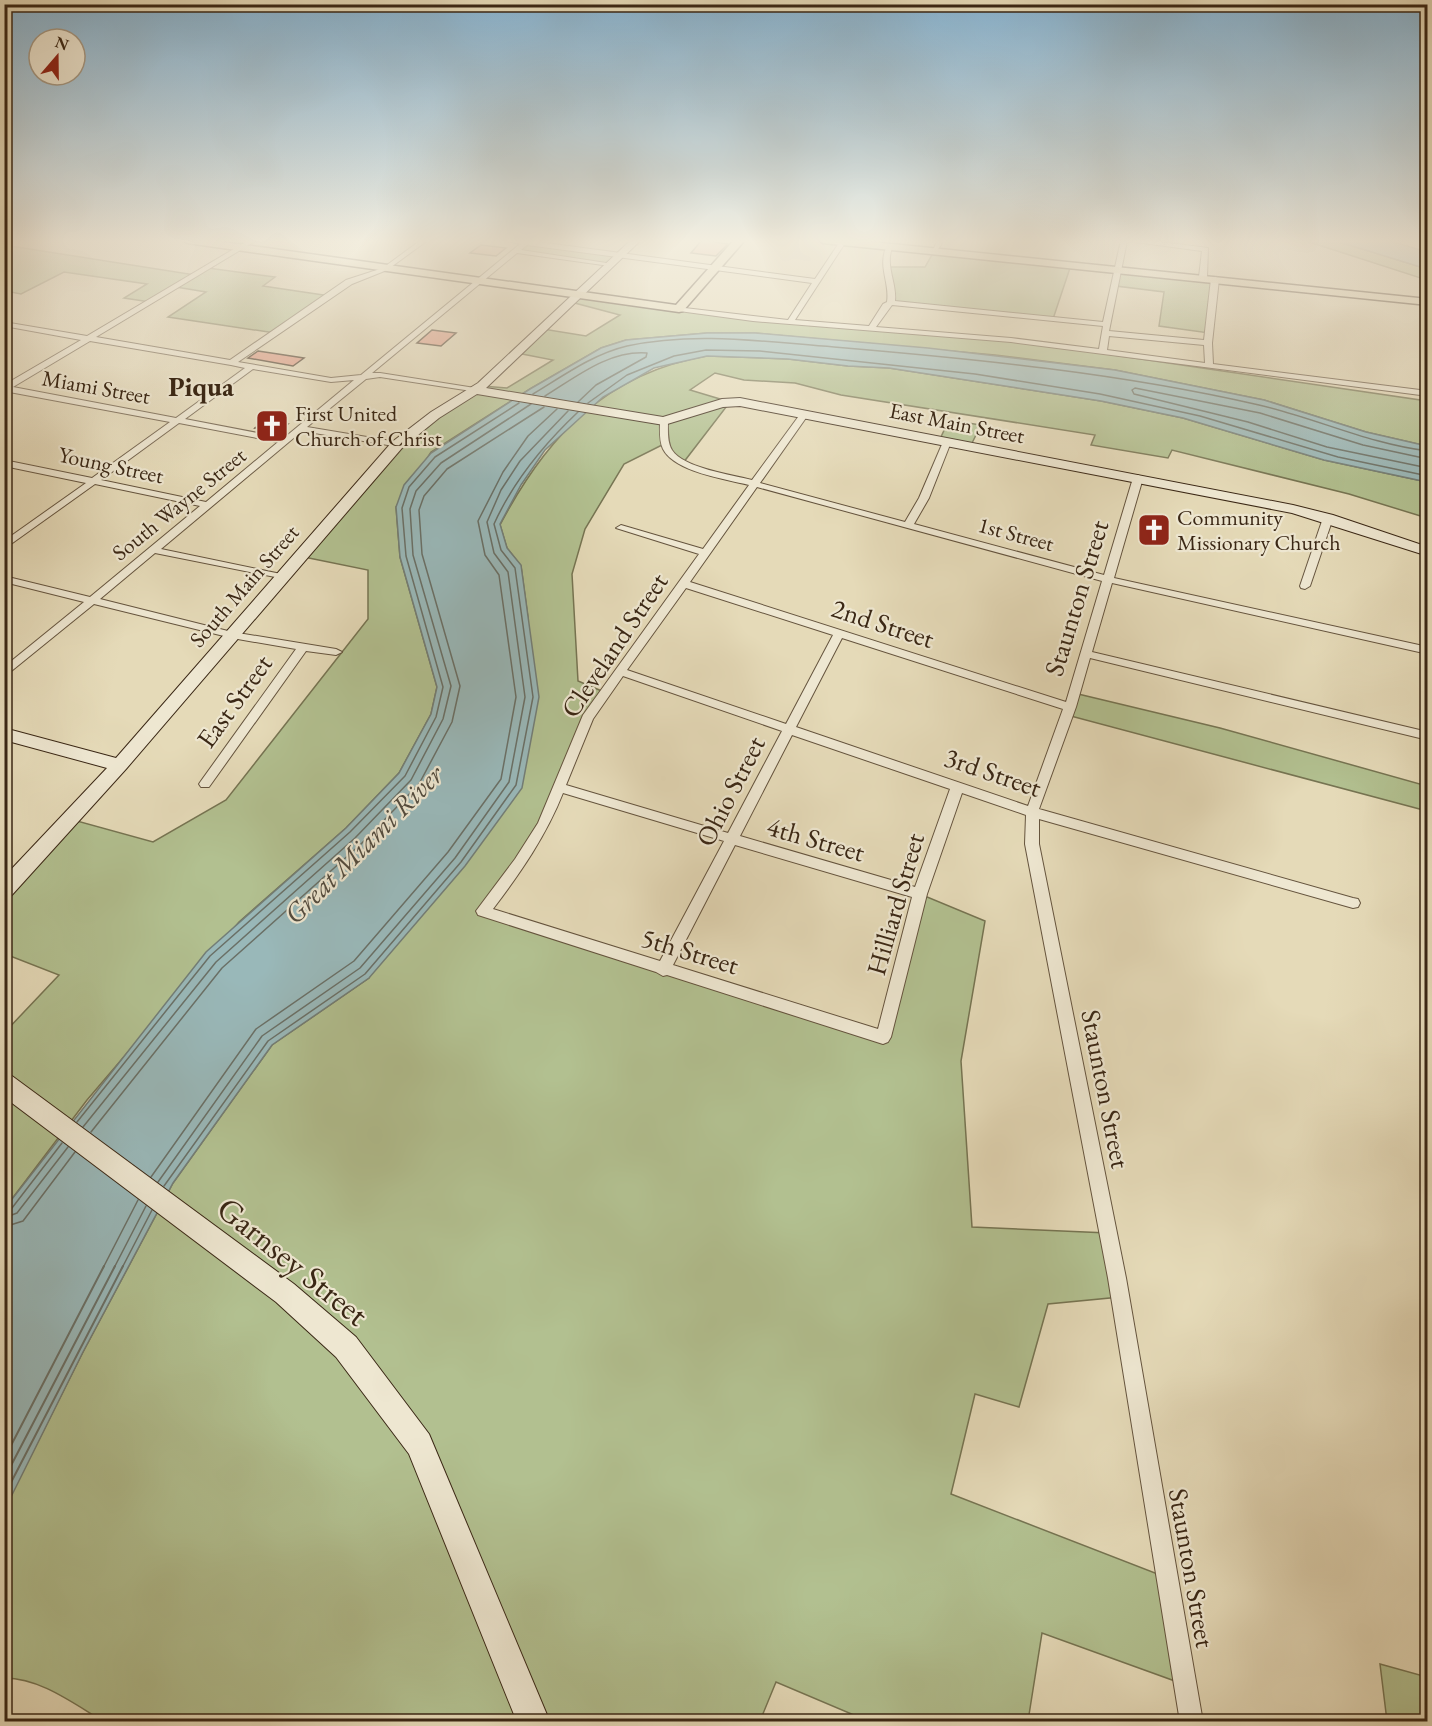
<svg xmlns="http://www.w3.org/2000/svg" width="1432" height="1726" font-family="'EB Garamond',serif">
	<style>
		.green { fill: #b2c090; stroke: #767452; stroke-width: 1.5 }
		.water { fill: #99b8b9; stroke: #737e77; stroke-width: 1.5 }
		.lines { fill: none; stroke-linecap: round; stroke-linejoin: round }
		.shore-far1 { stroke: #6a7067; stroke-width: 1.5 }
		.shore { stroke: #6a7067; stroke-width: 2 }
		.building { fill: #e49881; stroke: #3a2715; stroke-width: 1.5 }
		.street-casing { stroke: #65543e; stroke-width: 2 }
		.secondary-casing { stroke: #3a2715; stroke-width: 2 }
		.primary-casing { stroke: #3a2715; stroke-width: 3 }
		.street { fill: #eee7d1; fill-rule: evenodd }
		.secondary { fill: #eee7d1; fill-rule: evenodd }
		.primary { fill: #e5dab8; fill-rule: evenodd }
		.labels { text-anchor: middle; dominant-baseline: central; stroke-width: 4.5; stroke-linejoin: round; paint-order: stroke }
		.far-street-label { font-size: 22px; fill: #3a2715; stroke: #eee7d1 }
		.far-poi-label { font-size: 22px; fill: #3a2715; stroke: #eee7d1; text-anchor: start }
		.far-district-label { font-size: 27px; font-weight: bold; fill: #3a2715; stroke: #eee7d1 }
		.street-label { font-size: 27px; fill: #3a2715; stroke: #eee7d1 }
		.water-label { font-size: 28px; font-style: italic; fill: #524b3e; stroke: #eee7d1 }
		.near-street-label { font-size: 33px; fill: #3a2715; stroke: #eee7d1 }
	</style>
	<rect width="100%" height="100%" fill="#e5dab8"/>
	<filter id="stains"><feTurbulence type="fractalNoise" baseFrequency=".00333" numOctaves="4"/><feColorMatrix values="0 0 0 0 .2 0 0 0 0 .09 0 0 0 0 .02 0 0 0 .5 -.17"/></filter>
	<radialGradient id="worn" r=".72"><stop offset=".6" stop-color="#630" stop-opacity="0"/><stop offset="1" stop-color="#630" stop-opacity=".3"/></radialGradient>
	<g class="green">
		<path d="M1303,240H1333L1427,269V287L1424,279Z"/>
		<path d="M526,242L620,255L610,264L516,251Z"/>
		<path d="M4,245L195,275L208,268L275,277L263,286L330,296L275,333L168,317L206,292L176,287L150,302L124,298L147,284L64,272L21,294L5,291Z"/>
		<path d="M933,253L1071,265L1053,319L891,303L886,267H925Z"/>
		<path d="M1120,269L1215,279L1209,333L1159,326L1164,292L1116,286Z"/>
		<path d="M578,295L720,315L1011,340L1427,401V446L1366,432L1264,400L1115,370L995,355L755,333H707L626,340L601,348L530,389L431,452L396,507L400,557L437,687L431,714L399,773L346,828L239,922L87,1100L5,1208V1032L59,975L5,954L4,891L70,819L153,842L226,800L368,619V570L299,556L386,456L482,386L507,388L553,360L517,353L543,329L586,336L620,315L571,302Z"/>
		<path d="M707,356L788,359L848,366L889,368L1101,401L1183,418L1324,460L1427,482V518L1349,494L1172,450L1168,458L1091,445L1095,435L841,395L795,383L744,380L715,373L690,390L730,402L683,463L664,444L624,464L585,529L572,574L578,681L604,692L560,788L483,911L883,1037L920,894L985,921L961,1061L972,1227L1108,1233L1120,1297L1048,1304L1019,1407L975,1394L951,1494L1168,1578L1186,1685L1042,1633L1028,1721H868L776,1682L760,1721H103C74,1704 40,1678 5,1678L4,1509L83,1352L173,1183L272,1045L369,978L528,618L521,566L507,548L500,525C546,437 606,373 707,356Z"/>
		<path d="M949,420L981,425L970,447L939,441Z"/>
		<path d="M1074,693L1220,728L1427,786V811L1067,715Z"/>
		<path d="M1380,1664L1427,1677V1721H1387Z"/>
	</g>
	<g class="water">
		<path d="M1333,240H1387L1427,252V269Z"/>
		<path d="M707,333H755L928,348L1115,370L1264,400L1366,432L1427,446V482L1324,460L1183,418L1101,401L889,368L848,366L788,359L707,356L654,368L603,397L545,450L521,485L500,524L507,548L521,565L539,697L522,788L465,866L369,978L272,1045L173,1183L83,1352L5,1509V1208L206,952L346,828L399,773L431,714L437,687L400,557L396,507L404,485L431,453L530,389L601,348L626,340Z"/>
	</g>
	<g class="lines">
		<g class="shore-far1">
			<path d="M533,394C563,376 593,354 627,346C695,331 766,342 834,347C976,359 1120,373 1259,405C1316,418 1369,444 1428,451"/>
			<path d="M545,396C576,377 609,350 647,353L646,357L596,385L578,402"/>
			<path d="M588,403L627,375L674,356L706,350L760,351L975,374L1100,394L1200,416L1338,457L1428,476"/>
			<path d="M1428,459L1363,445L1260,413L1135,388L1132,390L1134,394L1248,422L1327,447L1428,468"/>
			<path d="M77,1122L210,956L350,832L405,776L436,717L443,687L406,556L402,508L409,487L435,457L519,403"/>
			<path d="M83,1127L216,962L355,838L411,780L443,719L451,686L413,555L410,509L416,491L441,463L531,404"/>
			<path d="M91,1132L222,968L361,844L419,784L452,722L460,686L422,554L419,510L424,496L447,469L544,407"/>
			<path d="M151,1177L256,1029L354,961L448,852L501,779L516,697L499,575L485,555L478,521L503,472L528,436L557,409"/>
			<path d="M158,1182L262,1036L360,968L455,858L509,782L525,697L508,572L494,553L487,522L501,490L520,461L568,411"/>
			<path d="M164,1186L268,1041L365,974L461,862L516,785L533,697L515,568L501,550L494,524C514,480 543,445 578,412"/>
			<path d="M4,1211L12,1208L62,1143"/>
			<path d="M4,1218L17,1213L68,1147"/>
			<path d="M4,1227L23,1221L75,1152"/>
			<path d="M103,1268L138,1200"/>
			<path d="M114,1268L146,1206"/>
			<path d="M122,1268L152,1210"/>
		</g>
		<g class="shore">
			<path d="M4,1459L104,1266"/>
			<path d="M4,1479L115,1266"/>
			<path d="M4,1496L123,1266"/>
		</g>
	</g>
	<g class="building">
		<path d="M702,240L728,244L716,256L691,253Z"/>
		<path d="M481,245L506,248L496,256L470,253Z"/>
		<path d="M432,330L456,333L441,346L417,343Z"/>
		<path d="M258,351L278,354L304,358L293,366L248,358Z"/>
		<path d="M266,420L288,424L278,432L255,428Z"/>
	</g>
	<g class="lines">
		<g class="street-casing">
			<g id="street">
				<path d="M249,240H257L96,337L230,360L346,280L383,268L421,240H428L387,270L352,284L238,362L331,378L361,375L520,244L502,240H532L531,241L815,279L841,240H847L795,320L869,326L883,304L887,302C890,283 878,267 886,248L889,246L892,248C885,266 897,283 895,301L1103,322L1121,240H1146L1208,248L1207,277L1203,279L1199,277L1202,251L1127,241L1109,331L1204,340L1211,279L1215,277L1219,279L1212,343L1213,364L1428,391V396L1011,342L753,321L679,311L675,309L676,307L788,320L812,283L527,245L521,250L613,264L610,266L517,253L372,373H380L475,388L479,390L478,392L380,377L366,379L307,427L397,442L401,445L400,447L302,431L161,549L281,574L286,577L285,579L155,553L100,599L232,632L336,649L342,652L336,655L306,651L209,787H201L199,784L201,781L296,649L232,638L94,604L4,677V667L84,602L4,582V576L90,597L200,506L95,484L4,549V541L86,483L4,466V460L92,478L170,422L4,391V385L81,340L4,326V322L87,336ZM892,305L1103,326L1099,349L1011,338L876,327ZM1109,336L1204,345L1205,363L1107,350ZM90,341L231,365L245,368L176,418L13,387ZM253,369L331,382L354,380L284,438L185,419ZM179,423L278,442L206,502L101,480Z"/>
				<path d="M938,240H944L935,254H931Z"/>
				<path d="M804,412L808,415L760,483L905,522L919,498L943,442L950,440L951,442L929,498L914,524L1104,575L1133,478L1138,475L1143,478L1114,578L1428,647V654L1112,583L1092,652L1428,732V740L1090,658L1076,707L1039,809L1353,898L1358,899L1360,903L1358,907L1353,908L1039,819V844L1126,1278L1203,1722H1180L1108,1278L1025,844L1026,815L962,793L927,894L891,1037L888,1042L883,1044L667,975L663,976L656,972L478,915L476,911L515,859L538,823L583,715L699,554L616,528L621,525L703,549L749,485C725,479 675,472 663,449C659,441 660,430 660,421L664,418L668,421C668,430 667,442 672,450C683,468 733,475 752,480L801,413ZM757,487L1102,581L1066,702L690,582ZM686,588L833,635L786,724L627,670ZM842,638L1063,709L1028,806L796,727ZM623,676L782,731L728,833L566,785L593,719ZM792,735L950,789L915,887L740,836ZM563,793L724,841L660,961L493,909C521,872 546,836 563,793ZM735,845L912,897L878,1029L673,965Z"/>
				<path d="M1328,515L1333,518L1310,586L1305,589L1301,588L1300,586L1323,518Z"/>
			</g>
		</g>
		<g class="secondary-casing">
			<g id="secondary">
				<path d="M631,240H641L486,388L663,417L722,399L740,398L1293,505L1333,515L1428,547V556L1292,513L740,406L723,407L664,425L477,394L439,418L402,448L126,769L11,896L4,899V877L107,768L4,740V728L116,758L392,442L431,412L478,383Z"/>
				<path d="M4,1073L12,1076L294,1284L356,1337L429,1434L550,1722H517L409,1454L336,1357L276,1302L4,1097Z"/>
			</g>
		</g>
		<g class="primary-casing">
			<g id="primary">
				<path d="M182,240H209L676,305L734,240H745L683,311L679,312L187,243Z"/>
				<path d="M818,240H853L1428,299V305L823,243Z"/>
			</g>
		</g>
		<use href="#street" class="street"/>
		<use href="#secondary" class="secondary"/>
		<use href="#primary" class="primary"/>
	</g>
	<linearGradient id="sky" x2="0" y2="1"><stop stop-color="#88b6d5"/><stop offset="0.5" stop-color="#f3eedf"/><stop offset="1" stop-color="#f3eedf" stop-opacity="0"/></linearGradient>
	<rect width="1432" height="482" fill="url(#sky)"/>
	<defs>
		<g id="church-square" transform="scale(1.725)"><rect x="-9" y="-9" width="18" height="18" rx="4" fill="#8f2418" stroke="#eee7d1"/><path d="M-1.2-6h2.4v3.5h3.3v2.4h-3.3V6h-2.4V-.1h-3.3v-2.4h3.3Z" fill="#fff"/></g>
	</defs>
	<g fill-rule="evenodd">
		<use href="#church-square" x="272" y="426"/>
		<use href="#church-square" x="1154" y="530"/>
	</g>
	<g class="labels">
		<g class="far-street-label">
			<text transform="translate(96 387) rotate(10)">Miami Street</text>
			<text transform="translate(957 423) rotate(11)">East Main Street</text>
			<text transform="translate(111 465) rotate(12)">Young Street</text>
			<text transform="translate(179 504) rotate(-39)">South Wayne Street</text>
			<text transform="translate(1016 534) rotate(15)">1st Street</text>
			<text transform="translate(244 586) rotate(-49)">South Main Street</text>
		</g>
		<g class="far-poi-label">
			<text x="295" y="413">First United<tspan x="295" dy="25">Church of Christ</tspan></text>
			<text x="1177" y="517">Community<tspan x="1177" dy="25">Missionary Church</tspan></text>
		</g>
		<g class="far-district-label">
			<text x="201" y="386">Piqua</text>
		</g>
		<g class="street-label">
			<text transform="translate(1076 598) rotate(-73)">Staunton Street</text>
			<text transform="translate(883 623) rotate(18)">2nd Street</text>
			<text transform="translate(614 645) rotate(-56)">Cleveland Street</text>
			<text transform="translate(234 701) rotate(-54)">East Street</text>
			<text transform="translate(993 772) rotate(19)">3rd Street</text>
			<text transform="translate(730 791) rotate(-63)">Ohio Street</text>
			<text transform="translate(816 839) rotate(16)">4th Street</text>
			<text transform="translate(895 904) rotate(-74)">Hilliard Street</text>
			<text transform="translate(690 951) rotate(17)">5th Street</text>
			<text transform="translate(1106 1089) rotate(79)">Staunton Street</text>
			<text transform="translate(1192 1568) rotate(80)">Staunton Street</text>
		</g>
		<g class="water-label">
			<text transform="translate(363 844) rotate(-45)">Great Miami River</text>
		</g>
		<g class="near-street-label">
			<text transform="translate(293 1261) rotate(39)">Garnsey Street</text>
		</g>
	</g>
	<rect width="1432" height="1726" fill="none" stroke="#e5dab8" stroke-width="24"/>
	<rect x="6" y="6" width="1420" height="1714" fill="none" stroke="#3a2715" stroke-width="3"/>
	<rect x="12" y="12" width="1408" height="1702" fill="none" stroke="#3a2715" stroke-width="1.5"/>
	<g transform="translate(57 57) rotate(20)"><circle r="28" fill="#eee7d1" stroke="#a69a86" stroke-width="1.5"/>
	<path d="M0-4.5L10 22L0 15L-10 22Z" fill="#8f2418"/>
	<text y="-9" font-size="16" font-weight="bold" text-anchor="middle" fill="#3a2715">N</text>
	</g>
	<rect width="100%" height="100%" filter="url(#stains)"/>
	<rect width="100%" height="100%" fill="url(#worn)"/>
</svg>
